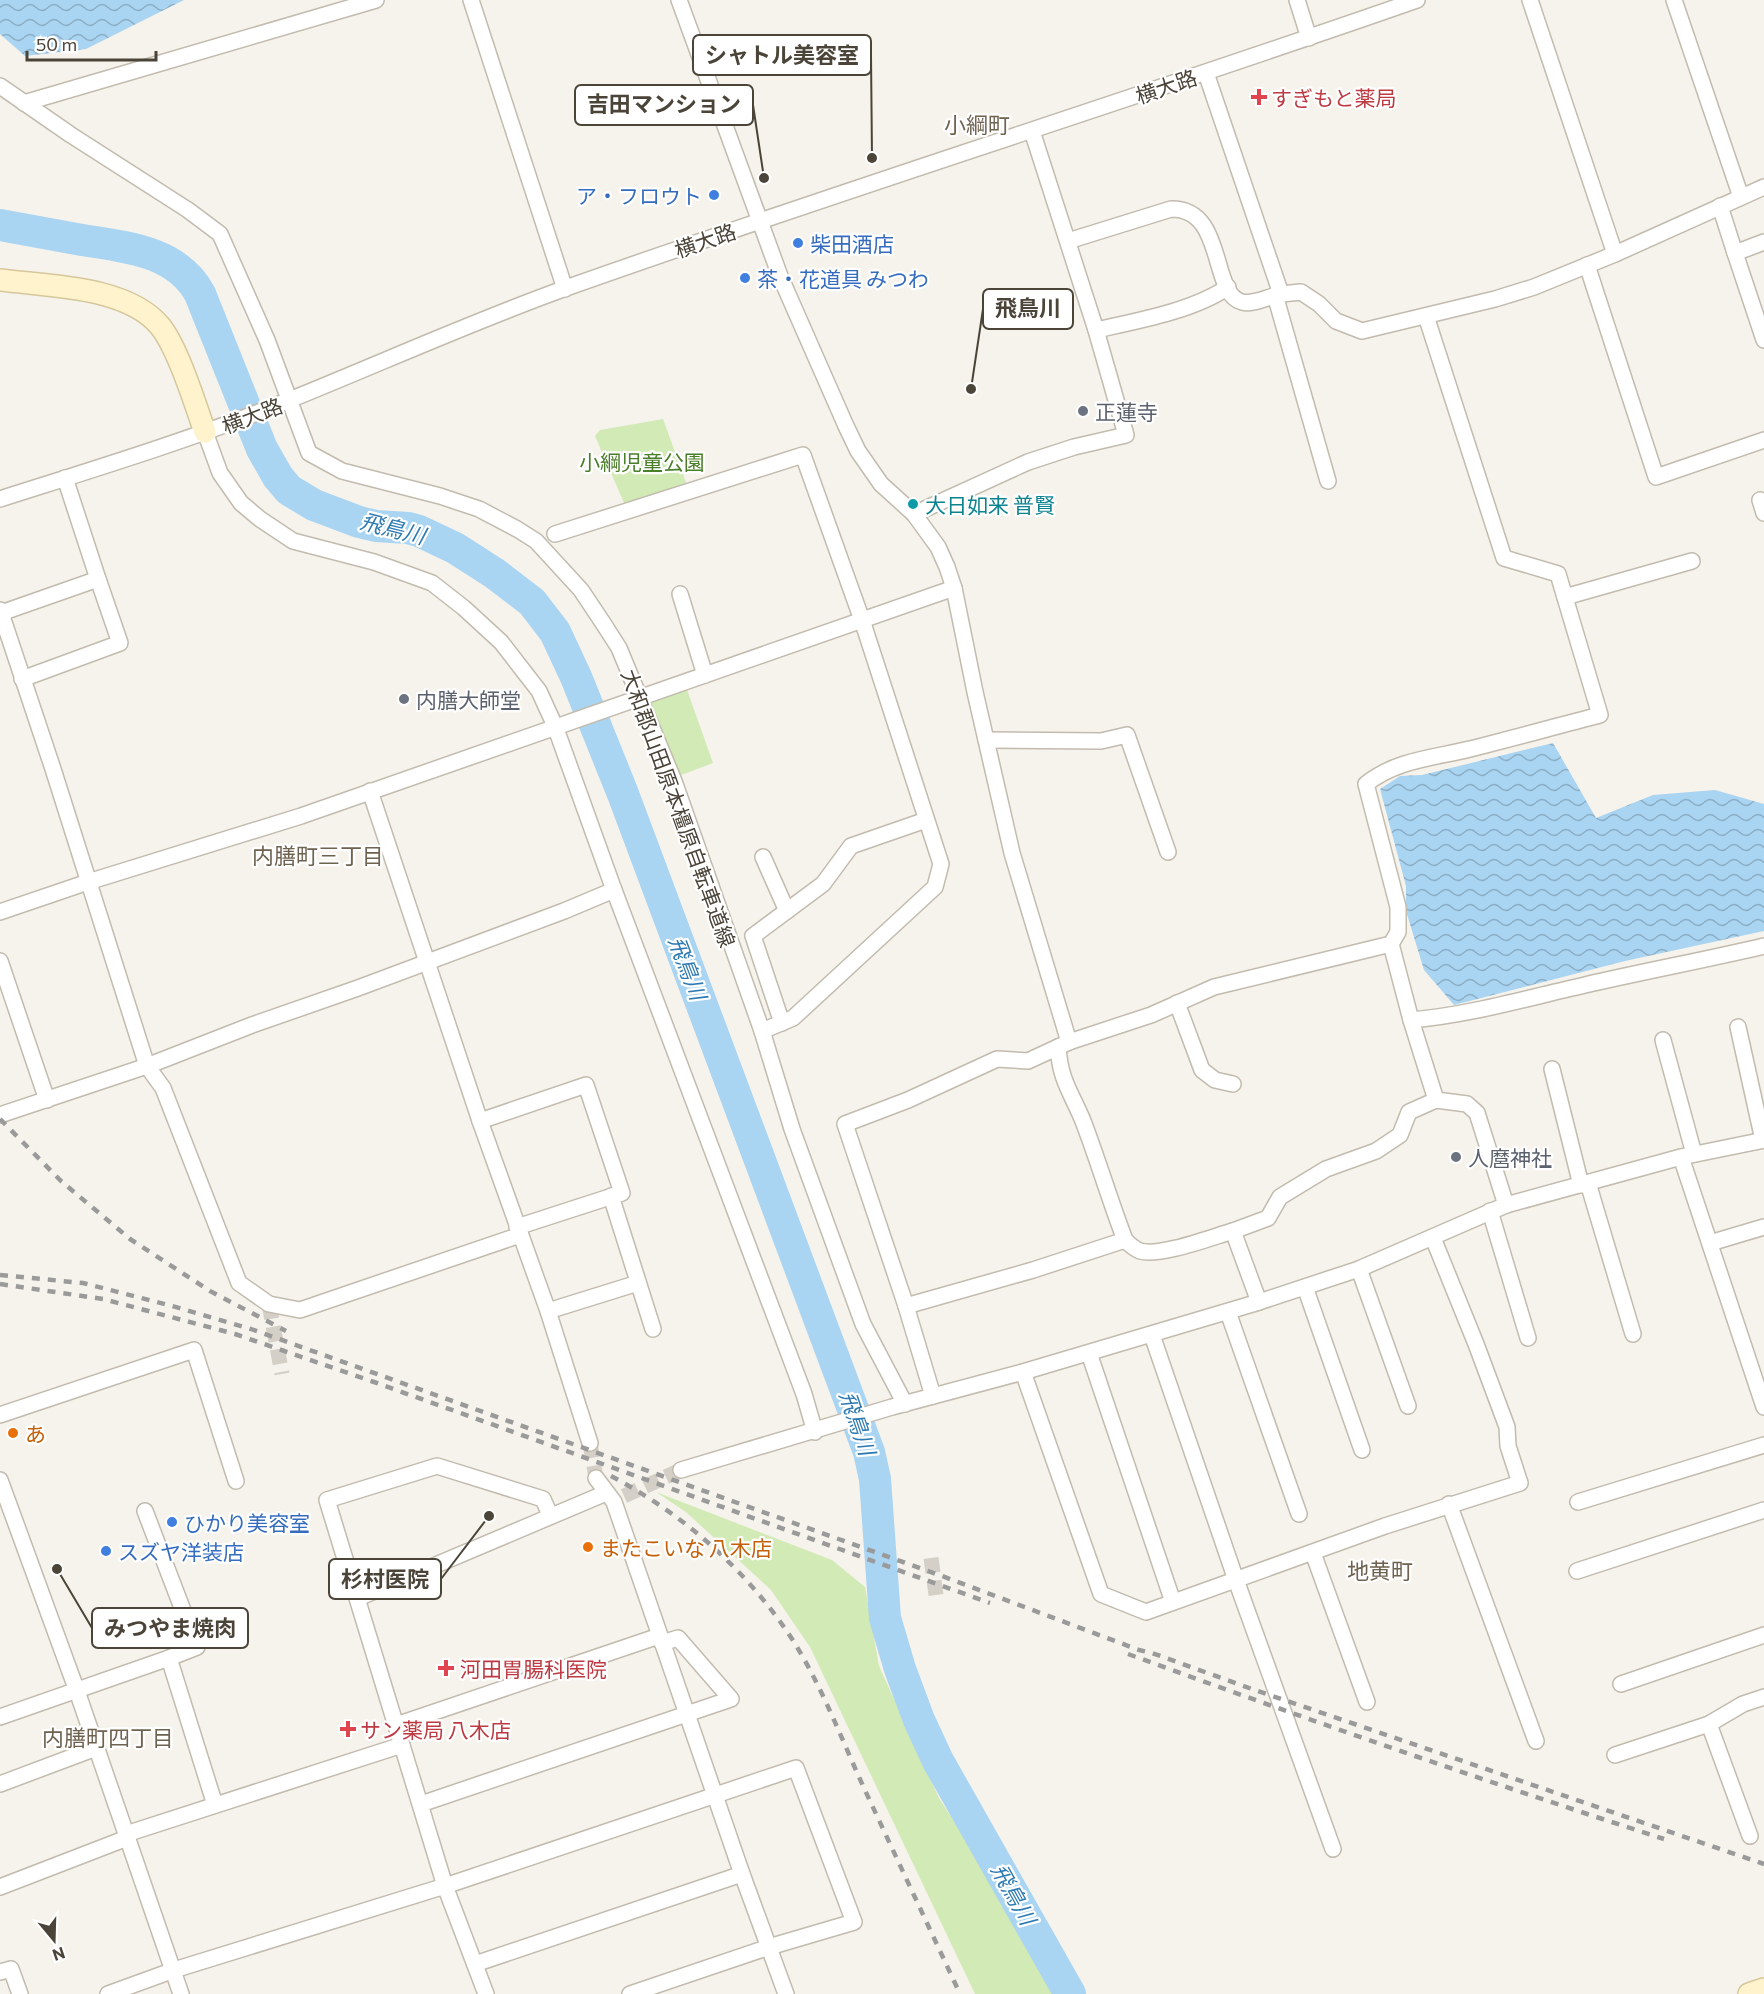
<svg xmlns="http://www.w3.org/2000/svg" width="1764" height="1994" font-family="Commissioner,'Noto Sans JP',sans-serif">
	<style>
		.green { fill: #d2eab5 }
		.water { fill: url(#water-waves) }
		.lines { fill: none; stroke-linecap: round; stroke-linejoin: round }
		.river { stroke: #a9d4f2; stroke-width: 32 }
		.street-tunnel { stroke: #d4d0c8; stroke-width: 15; stroke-dasharray: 15 8; stroke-linecap: butt }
		.street-casing { stroke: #c2bbae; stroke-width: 18 }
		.secondary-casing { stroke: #d6c79b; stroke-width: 24 }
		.street { stroke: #fff; stroke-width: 15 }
		.secondary { stroke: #fff3cd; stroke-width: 21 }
		.rail { stroke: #9a9a9a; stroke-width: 4.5; stroke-dasharray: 8 8; stroke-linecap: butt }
		.health-dot { fill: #e0444e; stroke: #fff; stroke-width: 2 }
		.shop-dot { fill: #3f7fe0; stroke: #fff; stroke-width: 2 }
		.worship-dot { fill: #6b7280; stroke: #fff; stroke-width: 2 }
		.culture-dot { fill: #0f9aa8; stroke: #fff; stroke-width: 2 }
		.food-dot { fill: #e8710a; stroke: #fff; stroke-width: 2 }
		.labels { text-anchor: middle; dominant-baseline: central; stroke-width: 4.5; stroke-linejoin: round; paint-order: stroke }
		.street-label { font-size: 21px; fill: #4b4439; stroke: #fff }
		.health-label { font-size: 21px; fill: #be3a42; stroke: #fff; text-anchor: start }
		.shop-label { font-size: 21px; fill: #366cbe; stroke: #fff; text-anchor: start }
		.worship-label { font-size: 21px; fill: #5b616d; stroke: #fff; text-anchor: start }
		.park-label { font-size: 21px; fill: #4a7f2a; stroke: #fff }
		.culture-label { font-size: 21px; fill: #0d838f; stroke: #fff; text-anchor: start }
		.food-label { font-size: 21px; fill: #c56008; stroke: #fff; text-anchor: start }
		.neighbourhood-label { font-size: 22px; fill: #6e6250; stroke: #fff }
		.water-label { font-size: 22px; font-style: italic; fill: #2e7ab2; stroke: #fff }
		.leader { fill: none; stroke: #4b4439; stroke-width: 2 }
		.callout-dot { fill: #4b4439; stroke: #fff; stroke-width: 2 }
		.callout { fill: #fff; stroke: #4b4439; stroke-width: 2 }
		.callout-label { font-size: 22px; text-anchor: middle; font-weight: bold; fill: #4b4439 }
	</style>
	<defs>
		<pattern id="water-waves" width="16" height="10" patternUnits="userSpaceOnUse" patternTransform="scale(1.5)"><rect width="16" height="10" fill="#a9d4f2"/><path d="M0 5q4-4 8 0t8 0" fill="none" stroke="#8caec5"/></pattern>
	</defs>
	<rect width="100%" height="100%" fill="#f6f3ec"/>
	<g class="green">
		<path d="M663,419L687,485L625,505L595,436L600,430Z"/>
		<path d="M686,687L713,763L676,777L648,700Z"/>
		<path d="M656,1492L832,1560L865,1587L879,1666L939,1798L1020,1925L1055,1994H975L810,1647L771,1590L686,1512Z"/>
	</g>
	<g class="water">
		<path d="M0,0H184L86,49L25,56L0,34Z"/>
		<path d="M1553,743L1596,818L1653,795L1715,790L1764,804V931L1625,961L1454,1005L1424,970L1406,911V886L1380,789L1400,776L1422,775Z"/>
	</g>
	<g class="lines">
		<path class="river" d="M0,225C27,230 55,235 82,240C126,247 177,251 200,294L262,449L278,477L289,490L314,505L359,522L376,526L408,528L419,531L455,548L494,573L532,602L555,632L576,677L623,794L869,1452L875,1479L885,1618L900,1669L919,1720L938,1761L1070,1994"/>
		<g class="street-tunnel">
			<path d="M269,1304L282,1374"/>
			<path d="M590,1443L596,1478"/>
			<path d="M624,1496L681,1470"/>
			<path d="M931,1558L936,1595"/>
		</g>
		<g class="street-casing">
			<g id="street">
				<path d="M471,0L565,289"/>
				<path d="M679,0L780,276L846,426L858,451L881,484L914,514L938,547L947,567L954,588L975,692L1012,853L1069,1042"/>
				<path d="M1297,0L1309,38"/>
				<path d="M1530,0L1615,254"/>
				<path d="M1674,0L1741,197"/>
				<path d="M1206,73L1281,294"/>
				<path d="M0,86L71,135L188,210L220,234L267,340L309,453L342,471L440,496L479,509L517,529L536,541L581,590L603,623L619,648L674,781L762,1031L792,1129L863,1324L905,1404"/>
				<path d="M24,103L376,0"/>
				<path d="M1720,206L1735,253"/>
				<path d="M1068,241L1171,209C1226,208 1210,294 1242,302C1253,305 1267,297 1278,295C1286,293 1294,293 1301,292L1319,304L1336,321L1362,331L1495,299L1534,287L1615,254L1764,187"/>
				<path d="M1764,242L1735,253L1764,340"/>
				<path d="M1587,265L1656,477L1764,440"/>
				<path d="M1275,295L1328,481"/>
				<path d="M1096,330C1137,321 1193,311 1228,287"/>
				<path d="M205,432L220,473L241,503L260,519L293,541L374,562L432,583L464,608L501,642L539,691L555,726L614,890L804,1394L815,1432"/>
				<path d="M0,499C91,470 183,442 272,407C370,368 466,324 566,288C848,188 1134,99 1417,0"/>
				<path d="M1760,500L1764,513"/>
				<path d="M914,514L1028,462L1074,447L1126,435L1096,330L1032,131"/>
				<path d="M555,534L803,455L862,620L941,864L935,887L793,1018L762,1031"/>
				<path d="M680,594L705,675"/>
				<path d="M1565,597L1692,561"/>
				<path d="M0,610L53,769L147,1066L163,1088L239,1283L269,1304L300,1310L520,1235"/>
				<path d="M1,613L98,579L65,478"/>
				<path d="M22,679L120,643L98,579"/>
				<path d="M986,740L1101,741L1127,735L1168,852"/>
				<path d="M370,791L480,1121L548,1311L590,1443"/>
				<path d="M763,857L787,911"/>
				<path d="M0,912L88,882L301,816L954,588"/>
				<path d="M1391,944L1411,1020L1436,1100L1467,1104L1477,1113L1506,1205"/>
				<path d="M0,961L47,1100"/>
				<path d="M1177,1003L1202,1070L1215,1080L1233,1084"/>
				<path d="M1411,1020C1470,1015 1527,998 1585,985C1645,971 1705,960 1764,946"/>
				<path d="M782,1023L753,936L823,884L851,846L926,820"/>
				<path d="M1738,1027L1763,1140"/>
				<path d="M1663,1040L1694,1154"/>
				<path d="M1058,1047C1060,1080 1071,1092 1083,1121C1098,1160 1110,1201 1125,1240C1129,1244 1135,1249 1140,1251C1160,1257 1212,1237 1233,1231L1259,1302"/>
				<path d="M1552,1069L1581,1185"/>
				<path d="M0,1115L147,1066L252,1025L358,988L564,911L614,890"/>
				<path d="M480,1121L586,1085L622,1193L517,1227"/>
				<path d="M1681,1157L1764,1407"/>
				<path d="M1588,1183L1633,1334"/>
				<path d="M611,1196L653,1329"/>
				<path d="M1490,1211L1528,1338"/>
				<path d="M1233,1231L1268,1218L1280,1197L1326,1169L1376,1151L1400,1135L1409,1112L1436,1100"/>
				<path d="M1710,1243L1764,1227"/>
				<path d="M1359,1269L1408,1406"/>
				<path d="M1305,1287L1362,1450"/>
				<path d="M906,1306L1033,1270L1125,1240"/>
				<path d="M548,1311L638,1283"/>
				<path d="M1228,1312L1299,1514"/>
				<path d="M1152,1335L1236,1580L1333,1849"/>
				<path d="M1089,1353L1173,1602"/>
				<path d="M1023,1372L1101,1594L1146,1612L1385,1526L1520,1483L1508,1446L1507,1427L1476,1344L1433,1238"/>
				<path d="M933,1396L906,1306L845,1124L908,1100L997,1059L1028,1061L1069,1042L1151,1015L1214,987L1391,944L1398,932V907L1366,784C1396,760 1433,758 1470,749C1514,738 1557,726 1600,715L1558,574L1504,558L1426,316"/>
				<path d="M0,1415L194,1350L236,1481"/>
				<path d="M681,1470L892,1407L1023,1372L1259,1302L1359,1269L1506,1205L1681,1157L1764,1140"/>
				<path d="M596,1478L614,1502L742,1874L786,1994"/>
				<path d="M0,1480L77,1691L181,1994"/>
				<path d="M1578,1502L1764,1445"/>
				<path d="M1449,1504L1536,1741"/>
				<path d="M145,1511L197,1647L169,1658"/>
				<path d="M1313,1553L1367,1702"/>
				<path d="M1577,1571L1764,1510"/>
				<path d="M358,1598L606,1493"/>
				<path d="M1621,1684L1764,1635"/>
				<path d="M0,1717L169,1658L215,1805"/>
				<path d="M1709,1724L1750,1836"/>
				<path d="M396,1725L659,1636"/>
				<path d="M1615,1755L1709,1724L1743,1704L1764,1697"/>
				<path d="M0,1784L96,1748"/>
				<path d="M421,1804L731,1699L678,1638L662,1643"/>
				<path d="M126,1834L402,1745"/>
				<path d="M0,1887L127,1838"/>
				<path d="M475,1964L742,1874"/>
				<path d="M0,1972L11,1969L20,1994"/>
				<path d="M108,1994L174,1970L445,1886L796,1768L854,1922L769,1947L630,1994"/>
				<path d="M486,1994L445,1886L327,1500L437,1466L543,1499L550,1515"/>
			</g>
		</g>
		<g class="secondary-casing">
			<g id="secondary">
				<path d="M0,280C48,286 127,286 160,326C178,348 195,404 205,432"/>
				<path d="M1749,1994L1764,1989"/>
			</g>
		</g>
		<use href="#street" class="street"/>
		<use href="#secondary" class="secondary"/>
		<g class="rail">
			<path d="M0,1119L61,1181L130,1239L210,1291L286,1331"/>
			<path d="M0,1275L83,1283L172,1306L251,1329L942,1576L1139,1650L1152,1653L1252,1689L1764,1864"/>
			<path d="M0,1284L103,1299L235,1334L374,1382L990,1603"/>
			<path d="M611,1476C681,1513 741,1565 786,1630C819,1678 840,1736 864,1788C896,1857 928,1925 960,1994"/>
			<path d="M1128,1654C1306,1719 1484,1781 1664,1839"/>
		</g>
	</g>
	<g class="health-dot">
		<path d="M1256 88h6v6h6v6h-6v6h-6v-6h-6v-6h6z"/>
		<path d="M443 1659h6v6h6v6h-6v6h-6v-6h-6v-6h6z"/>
		<path d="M345 1720h6v6h6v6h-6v6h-6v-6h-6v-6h6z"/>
	</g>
	<g class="shop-dot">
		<circle cx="714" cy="195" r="6"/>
		<circle cx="798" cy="243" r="6"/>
		<circle cx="745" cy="278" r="6"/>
		<circle cx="172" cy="1522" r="6"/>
		<circle cx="106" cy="1551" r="6"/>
	</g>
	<g class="worship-dot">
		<circle cx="1083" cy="411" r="6"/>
		<circle cx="404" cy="699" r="6"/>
		<circle cx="1456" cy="1157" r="6"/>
	</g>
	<circle class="culture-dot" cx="913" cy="504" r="6"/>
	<g class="food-dot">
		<circle cx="13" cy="1433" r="6"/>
		<circle cx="588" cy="1547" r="6"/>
	</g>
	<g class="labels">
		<g class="street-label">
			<text transform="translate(1166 86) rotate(-19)">横大路</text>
			<text transform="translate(705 240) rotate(-19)">横大路</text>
			<text transform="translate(252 415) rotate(-21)">横大路</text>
			<text transform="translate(679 808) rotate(70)">大和郡山田原本橿原自転車道線</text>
		</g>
		<g class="health-label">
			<text x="1271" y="97">すぎもと薬局</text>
			<text x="460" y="1668">河田胃腸科医院</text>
			<text x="360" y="1729">サン薬局 八木店</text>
		</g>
		<g class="shop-label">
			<text x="702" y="195" text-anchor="end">ア・フロウト</text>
			<text x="810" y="243">柴田酒店</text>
			<text x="757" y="278">茶・花道具 みつわ</text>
			<text x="184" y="1522">ひかり美容室</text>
			<text x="118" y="1551">スズヤ洋装店</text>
		</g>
		<g class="worship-label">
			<text x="1095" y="411">正蓮寺</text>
			<text x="416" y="699">内膳大師堂</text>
			<text x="1468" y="1157">人麿神社</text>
		</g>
		<g class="park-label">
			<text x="642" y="461">小綱児童公園</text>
		</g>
		<g class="culture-label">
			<text x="925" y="504">大日如来 普賢</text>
		</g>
		<g class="food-label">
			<text x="25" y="1433">あ</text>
			<text x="600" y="1547">またこいな 八木店</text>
		</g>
		<g class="neighbourhood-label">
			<text x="977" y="124">小綱町</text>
			<text x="318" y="855">内膳町三丁目</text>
			<text x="1380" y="1570">地黄町</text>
			<text x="108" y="1737">内膳町四丁目</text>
		</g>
		<g class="water-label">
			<text transform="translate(393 528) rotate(14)">飛鳥川</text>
			<text transform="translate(688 968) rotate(69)">飛鳥川</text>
			<text transform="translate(858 1423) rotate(71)">飛鳥川</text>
			<text transform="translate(1014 1894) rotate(61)">飛鳥川</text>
		</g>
	</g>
	<path class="leader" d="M872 158L871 55M764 178L753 105M971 389L983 309M489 1516L441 1579M57 1569L92 1628"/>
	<g class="callout-dot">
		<circle cx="872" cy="158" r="6"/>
		<circle cx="764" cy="178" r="6"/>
		<circle cx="971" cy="389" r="6"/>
		<circle cx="489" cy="1516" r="6"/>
		<circle cx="57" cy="1569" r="6"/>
	</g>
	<g class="callout">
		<rect x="693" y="35" width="178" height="40" rx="6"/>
		<rect x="575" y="85" width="178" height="40" rx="6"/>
		<rect x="983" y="289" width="90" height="40" rx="6"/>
		<rect x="329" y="1559" width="112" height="40" rx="6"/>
		<rect x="92" y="1608" width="156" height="40" rx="6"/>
	</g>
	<g class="callout-label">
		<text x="782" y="63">シャトル美容室</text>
		<text x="664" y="112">吉田マンション</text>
		<text x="1028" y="316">飛鳥川</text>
		<text x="385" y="1587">杉村医院</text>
		<text x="170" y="1636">みつやま焼肉</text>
	</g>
	<g transform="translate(54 1940) rotate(161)" stroke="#ffffff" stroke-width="4.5" paint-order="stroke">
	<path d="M0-4.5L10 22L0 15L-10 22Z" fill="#4b4439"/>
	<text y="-9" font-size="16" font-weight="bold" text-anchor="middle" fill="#4b4439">N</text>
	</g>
	<path d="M27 51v9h129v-9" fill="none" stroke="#4b4439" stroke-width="3"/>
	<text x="36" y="51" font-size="18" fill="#4b4439" stroke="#ffffff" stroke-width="4.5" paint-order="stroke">50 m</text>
</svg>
